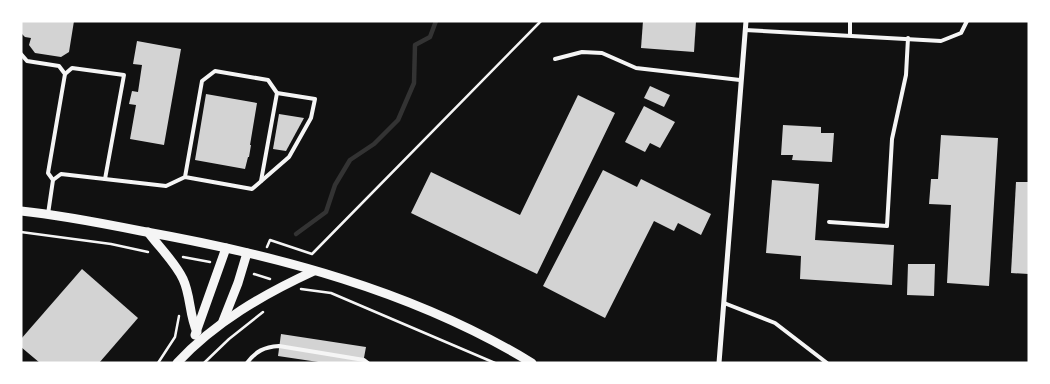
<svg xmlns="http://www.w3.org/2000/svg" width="1050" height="384" font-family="'Alegreya Sans',sans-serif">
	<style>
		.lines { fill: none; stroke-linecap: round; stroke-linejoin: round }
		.stream { stroke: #333; stroke-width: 4.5 }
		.building { fill: #d3d3d3 }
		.path { stroke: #f5f5f5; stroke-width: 2.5 }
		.service { stroke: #f5f5f5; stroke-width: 4 }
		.minor { stroke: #f5f5f5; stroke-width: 5 }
		.tertiary { stroke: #f5f5f5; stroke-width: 9 }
	</style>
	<rect width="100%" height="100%" fill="#111"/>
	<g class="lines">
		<path class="stream" d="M296,234L326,212L335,185L350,160L374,144L398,120L414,83L415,45L430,37L436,21"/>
	</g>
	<g class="building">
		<path d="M21,21H74L69,52L61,57L35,53L29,45L31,38L25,37L22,34Z"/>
		<path d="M643,21H696L694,52L641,48Z"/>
		<path d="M137,41L181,49L164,145L130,139L136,105L129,104L132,91L138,92L142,65L133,64Z"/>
		<path d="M650,86L670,95L664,107L644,98Z"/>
		<path d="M206,94L257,103L250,145H251L249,157H248L245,169L195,160Z"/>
		<path d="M578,95L615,113L537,274L411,213L431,172L520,215Z"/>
		<path d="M644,106L675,122L660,148L650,143L645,152L625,142Z"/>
		<path d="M279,114L304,118L286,151L273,149Z"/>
		<path d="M783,125L821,127V133H834L832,162L792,160L793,155H781Z"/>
		<path d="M941,135L998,138L989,286L947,283L951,205L929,204L931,179H938Z"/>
		<path d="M603,170L637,187L641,179L711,214L701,235L678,223L674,231L654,221L605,318L543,286Z"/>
		<path d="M772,180L819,184L815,240L894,245L892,285L800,279L801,256L766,253Z"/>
		<path d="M1016,182H1029V274L1011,273Z"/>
		<path d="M908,264H935L934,296L907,295Z"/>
		<path d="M82,269L138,318L99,363H40L21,347V339Z"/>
		<path d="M281,334L366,347L363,363H325L278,356Z"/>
	</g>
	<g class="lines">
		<g class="path">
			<path d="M21,232L111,244L148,252"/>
			<path d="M267,247L270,240L312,254L541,21"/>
			<path d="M183,257L210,262"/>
			<path d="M254,274L270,279"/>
			<path d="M301,289L331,293L495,363"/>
			<path d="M158,363L175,337L179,316"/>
			<path d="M204,363L229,339L263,312"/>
		</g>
		<g class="service">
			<path d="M850,21V35"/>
			<path d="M745,30L941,41L961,33L967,21"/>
			<path d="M21,54L27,61L59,66L65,74L48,173L53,180"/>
			<path d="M555,59L582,52L602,53L636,68L740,80"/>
			<path d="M65,74L72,68L124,75L105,179"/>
			<path d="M261,181L277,93"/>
			<path d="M48,214L53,180L61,174L166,186L185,177L252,189L289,157L311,118L315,99L277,93L268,80L215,71L202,81L185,177"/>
			<path d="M829,222L887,226L892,139L906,75L908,38"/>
			<path d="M724,303L775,323L827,363"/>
			<path d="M247,363C256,351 264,347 279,346L364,360L368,363"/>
		</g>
		<path class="minor" d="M719,363L746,21"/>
		<g class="tertiary">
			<path d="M21,211C61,215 101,223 141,231C276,255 414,291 532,363"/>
			<path d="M148,232C159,247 175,262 183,279C191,296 189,315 197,332"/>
			<path d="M223,321L238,283L247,253"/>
			<path d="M195,335L226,248"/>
			<path d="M177,363C215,322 264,294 314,271"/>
		</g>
	</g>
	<rect width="1050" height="384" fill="none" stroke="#ffffff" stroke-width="45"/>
</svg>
